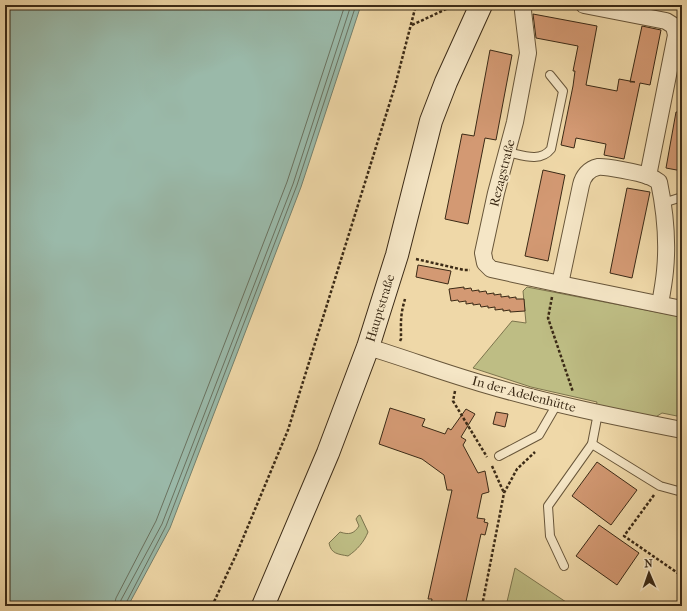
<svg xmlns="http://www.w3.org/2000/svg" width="687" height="611" font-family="'IM FELL French Canon',serif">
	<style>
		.green { fill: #bebd84; stroke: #7c744d }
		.water { fill: #9ab9a9; stroke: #74806e }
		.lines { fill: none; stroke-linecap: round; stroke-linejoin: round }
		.shore { stroke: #6a7260; stroke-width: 1 }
		.building { fill: #d39973; stroke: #3b2a16 }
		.service-casing { stroke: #68563a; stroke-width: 10 }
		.minor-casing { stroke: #68563a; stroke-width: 18 }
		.secondary-casing { stroke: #3b2a16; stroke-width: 24 }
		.path { stroke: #3b2a16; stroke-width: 2.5; stroke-dasharray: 3 2; stroke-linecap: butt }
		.service { stroke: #f5e6c6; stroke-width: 8 }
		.minor { stroke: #f5e6c6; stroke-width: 16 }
		.secondary { stroke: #f5e6c6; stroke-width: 22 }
		.labels { text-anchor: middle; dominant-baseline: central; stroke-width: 4; stroke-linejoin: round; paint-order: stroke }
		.street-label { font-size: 13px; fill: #3b2a16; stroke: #f5e6c6 }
	</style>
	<rect width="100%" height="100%" fill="#efd8a8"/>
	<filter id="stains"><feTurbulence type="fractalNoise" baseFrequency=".005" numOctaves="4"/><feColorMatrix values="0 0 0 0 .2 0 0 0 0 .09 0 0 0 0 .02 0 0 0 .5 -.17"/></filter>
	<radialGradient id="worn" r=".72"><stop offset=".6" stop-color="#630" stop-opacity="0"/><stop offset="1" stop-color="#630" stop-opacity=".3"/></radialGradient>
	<g class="green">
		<path d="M527,287L682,317V417L662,413L654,418L596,406L597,402L531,387L473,368L512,321L526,323L523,291Z"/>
		<path d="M360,515L368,532C364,542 357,550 348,556C338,554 331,554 329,543L340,532C349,535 354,534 359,526L356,519L358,516Z"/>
		<path d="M515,568L566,602L564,606H506Z"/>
	</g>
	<path class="water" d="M5,5H361L301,187L170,528L128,606H5Z"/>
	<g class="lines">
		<g class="shore">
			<path d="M114,606L116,598L156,521L287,182L345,5"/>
			<path d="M120,606L121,600L162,524L293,184L351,5"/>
			<path d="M125,606L126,603L166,526L297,185L356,5"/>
		</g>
	</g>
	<g class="building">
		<path d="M533,14L597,26L586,85L617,91L619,79L635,82H630L642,26L661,30L650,85L640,83L624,159L604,155L606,144L576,138L574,148L561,145L573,86L575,71H573L578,46L536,38Z"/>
		<path d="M490,50L512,55L496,140L485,138L468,224L445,219L462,134L474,136Z"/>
		<path d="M676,112H682V171L666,168Z"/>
		<path d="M543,170L565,175L548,261L525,256Z"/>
		<path d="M627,188L650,192L632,278L610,273Z"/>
		<path d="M418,265L451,271L448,284L416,277Z"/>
		<path d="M464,287V289L471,288L472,291L479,290V292L486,291L487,294L494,293V295L501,294V297L509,296V298L516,297V299H524L525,311L510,312V310L503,311V309L495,310V307L488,308V306L481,307L480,304L473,305V303L466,304V301L459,302L458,300L451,301L449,289Z"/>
		<path d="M390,408L425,419L422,426L445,434L448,428L451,430L466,409L475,414L461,437L466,440L463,445L478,473L485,471L489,492L482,494L477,518L485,519L484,522L488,523L485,535L481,534L465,606H431L432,599H428L452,490H447L444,475L422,459L379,444Z"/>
		<path d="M496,412L508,414L505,427L493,424Z"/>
		<path d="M597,462L637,490L611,525L572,496Z"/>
		<path d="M599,525L639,553L617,585L576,556Z"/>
	</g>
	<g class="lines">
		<g class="service-casing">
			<g id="service">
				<path d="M507,152C522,155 540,163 551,149L563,91L550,75"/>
				<path d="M663,203L682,197"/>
				<path d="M592,444L660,486L682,492"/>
				<path d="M499,456L539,435L557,404"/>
				<path d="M564,566L550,536L548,506L592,444L598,413"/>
			</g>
		</g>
		<g class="minor-casing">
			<g id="minor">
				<path d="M524,5L523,11L528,53L515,122L496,193L483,253L485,263L491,269L560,284L581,185C583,176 589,169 598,167C605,166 640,173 648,176C652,177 656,180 659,182C665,211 668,241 665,271C664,282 662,293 660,304"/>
				<path d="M584,5L666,21L674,26L676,35L648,176"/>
				<path d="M560,284L682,309"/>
				<path d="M368,347C408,359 447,374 487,385C551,404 616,417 682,430"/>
			</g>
		</g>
		<g class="secondary-casing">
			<path id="secondary" d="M263,606L328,453L368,347L397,255L431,121L446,82L481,5"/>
		</g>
		<g class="path">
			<path d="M412,25L455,5"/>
			<path d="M416,259L464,270H470"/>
			<path d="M552,297L548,318L573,392"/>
			<path d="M400,341L401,339C401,322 400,316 405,299"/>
			<path d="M455,391L453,401L487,457"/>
			<path d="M492,466L504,493"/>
			<path d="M654,495L624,536L682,576"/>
			<path d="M212,606L236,555L288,430L395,86L416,5"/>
			<path d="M482,606L504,493L517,469L535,452"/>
		</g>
		<use href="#service" class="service"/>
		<use href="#minor" class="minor"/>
		<use href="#secondary" class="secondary"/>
	</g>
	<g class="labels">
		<g class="street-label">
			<text transform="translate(502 173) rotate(-76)">Rezagstraße</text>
			<text transform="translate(380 308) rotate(-73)">Hauptstraße</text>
			<text transform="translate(524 394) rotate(15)">In der Adelenhütte</text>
		</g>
	</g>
	<rect width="687" height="611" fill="none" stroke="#efd8a8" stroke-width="20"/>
	<rect x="6" y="6" width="675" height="599" fill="none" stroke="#3b2a16" stroke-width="2"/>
	<rect x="10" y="10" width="667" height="591" fill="none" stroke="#3b2a16"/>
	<g transform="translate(649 573) rotate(358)" stroke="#f5e6c6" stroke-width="3" paint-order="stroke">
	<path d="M0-3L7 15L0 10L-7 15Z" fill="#3b2a16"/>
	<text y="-6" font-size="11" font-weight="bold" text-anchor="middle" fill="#3b2a16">N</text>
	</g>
	<rect width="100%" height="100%" filter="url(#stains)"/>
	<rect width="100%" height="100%" fill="url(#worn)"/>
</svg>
